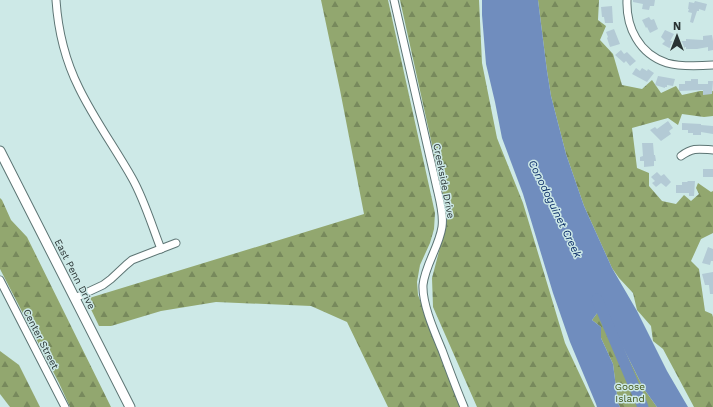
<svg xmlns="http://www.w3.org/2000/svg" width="713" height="407" font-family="'Work Sans',sans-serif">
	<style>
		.forest { fill: url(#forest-firs) }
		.water { fill: #708dbe }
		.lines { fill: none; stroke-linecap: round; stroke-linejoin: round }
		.river { stroke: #708dbe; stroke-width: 11 }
		.building { fill: #b3cad5 }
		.minor-casing { stroke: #5d7574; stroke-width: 9 }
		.major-casing { stroke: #5d7574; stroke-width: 11 }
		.minor { stroke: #fff; stroke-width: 7 }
		.major { stroke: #fff; stroke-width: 9 }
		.labels { text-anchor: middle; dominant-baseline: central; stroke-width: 3; stroke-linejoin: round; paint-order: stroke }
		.street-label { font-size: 10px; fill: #293333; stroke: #cde9e7 }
		.park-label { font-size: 10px; fill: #435619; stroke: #cde9e7 }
		.water-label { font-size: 11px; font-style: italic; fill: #0c2e69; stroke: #cde9e7 }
	</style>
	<defs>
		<pattern id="forest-firs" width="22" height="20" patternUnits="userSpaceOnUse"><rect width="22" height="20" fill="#92a76f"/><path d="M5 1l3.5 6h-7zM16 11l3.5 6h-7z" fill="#77895c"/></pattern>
	</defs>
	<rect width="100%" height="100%" fill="#cde9e7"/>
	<g class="forest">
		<path d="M321,0H388L435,213L434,229L430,243L420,265L417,282L418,295L462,407H388L347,322L311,306L216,302L161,311L111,326H99L86,299L364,214L340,90Z"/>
		<path d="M400,0H479L482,63L497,138L523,203L565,343L595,407H477L433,307L432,278L448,217Z"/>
		<path d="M538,0H599L598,20L606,26L600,40L613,54L622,85L642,89L652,80L661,93L676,86L682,95L700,91H713V116L704,117L682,114L678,125L668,118L632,128L637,168L649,173V186L662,201L676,204L684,195L691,201L699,194L696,188L698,183L711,192L713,191V233L701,239L691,261L699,269L705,311L712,314L713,317V407H694L663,349L653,341L651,326L637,310L633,293L619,278L612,268L584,206L566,154L551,96L547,71Z"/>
		<path d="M0,198L2,200L11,220L27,237L111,407H70L59,383L0,269Z"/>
		<path d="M598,312H605L644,389L657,407H620L618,403L613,364L601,338V327L592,320Z"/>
		<path d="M0,351L19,365L40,407H10L0,394Z"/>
	</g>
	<path class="water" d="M482,0H538L547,71L551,96L566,154L584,206L612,268L637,311L667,371L688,407H657L644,389L605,312H598L592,320L601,327V338L613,364L618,403L620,407H597L596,404L570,342L553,293L523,194L502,138L495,102L486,64L482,15Z"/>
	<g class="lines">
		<path class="river" d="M597,299L643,407"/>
	</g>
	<g class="building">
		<path d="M633,0H655L654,6H650L649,10L642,9L643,4L633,2Z"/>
		<path d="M695,1L707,4L705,11L699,9V11H697L693,23L690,22L692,13L688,12L689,9H688L689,2L694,3Z"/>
		<path d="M612,6L613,23H605L604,17H602L601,7Z"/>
		<path d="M649,17L651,20L654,19L658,29L650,33L647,27L646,28L642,20Z"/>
		<path d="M614,29L620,44L610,47L607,38L608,37L606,32Z"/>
		<path d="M665,30L674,34L670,41H675L671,49L662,44L665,41L661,37Z"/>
		<path d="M712,35L713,41V50L708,51V47L697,49H686V47H685L684,49H680V41H686V39L703,40V36Z"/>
		<path d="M621,50L624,54L627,52L636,61L630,66L626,61L624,63L615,55Z"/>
		<path d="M636,68L640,71L642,68L647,71L648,69L654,73L647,82L632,74Z"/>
		<path d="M658,76L675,79L673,86L667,85V87H665V88L655,85Z"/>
		<path d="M691,79H698V84H708V81H713L712,94L703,95V90L679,91V84H685V81H691Z"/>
		<path d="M668,121L673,128L669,131L671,134L661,141L650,130L655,127L657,129Z"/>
		<path d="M682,123L701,124V125L713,126V134L701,132V135H693V133H688V130H682Z"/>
		<path d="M642,143H653L654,155H655L656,161H654V166L644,167V161H640V157L643,156Z"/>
		<rect x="703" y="169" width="10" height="8"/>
		<path d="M657,172L661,176L664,174L671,182L666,187L661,183L656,187L652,183L655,181L651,177Z"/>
		<path d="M687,181H695L694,196H689V193H676V185H682V182H688Z"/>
		<path d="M708,247L713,249V261H711L710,265L702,263Z"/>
		<path d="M713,272V294H710L709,285H705L702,274Z"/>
	</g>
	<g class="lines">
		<g class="minor-casing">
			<g id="minor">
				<path d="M56,0C58,30 66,62 79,88C94,119 115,148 132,178C144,199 152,226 161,249"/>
				<path d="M394,0L436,184C439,198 444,213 442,227C439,247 425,265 423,285C422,304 435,333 442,350C449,369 456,388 464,407"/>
				<path d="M627,0C626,27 639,54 667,63C681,67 698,66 713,65"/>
				<path d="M681,156C693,147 699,149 713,150"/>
				<path d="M0,280L65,407"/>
				<path d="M75,298L103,285L111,279L126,265L132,260L176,243"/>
			</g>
		</g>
		<g class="major-casing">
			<path id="major" d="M0,151L130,407"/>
		</g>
		<use href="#minor" class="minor"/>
		<use href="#major" class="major"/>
	</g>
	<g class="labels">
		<g class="street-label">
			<text transform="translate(444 181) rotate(79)">Creekside Drive</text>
			<text transform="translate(75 274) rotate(63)">East Penn Drive</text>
			<text transform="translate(41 339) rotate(63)">Center Street</text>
		</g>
		<g class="park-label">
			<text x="630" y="386">Goose<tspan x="630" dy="12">Island</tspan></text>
		</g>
		<g class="water-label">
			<text transform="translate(555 209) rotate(64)">Conodoguinet Creek</text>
		</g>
	</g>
	<g transform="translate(677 36)" stroke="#cde9e7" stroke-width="3" paint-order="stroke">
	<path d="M0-3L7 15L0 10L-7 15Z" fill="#293333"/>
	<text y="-6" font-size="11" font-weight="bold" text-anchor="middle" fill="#293333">N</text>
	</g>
</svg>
